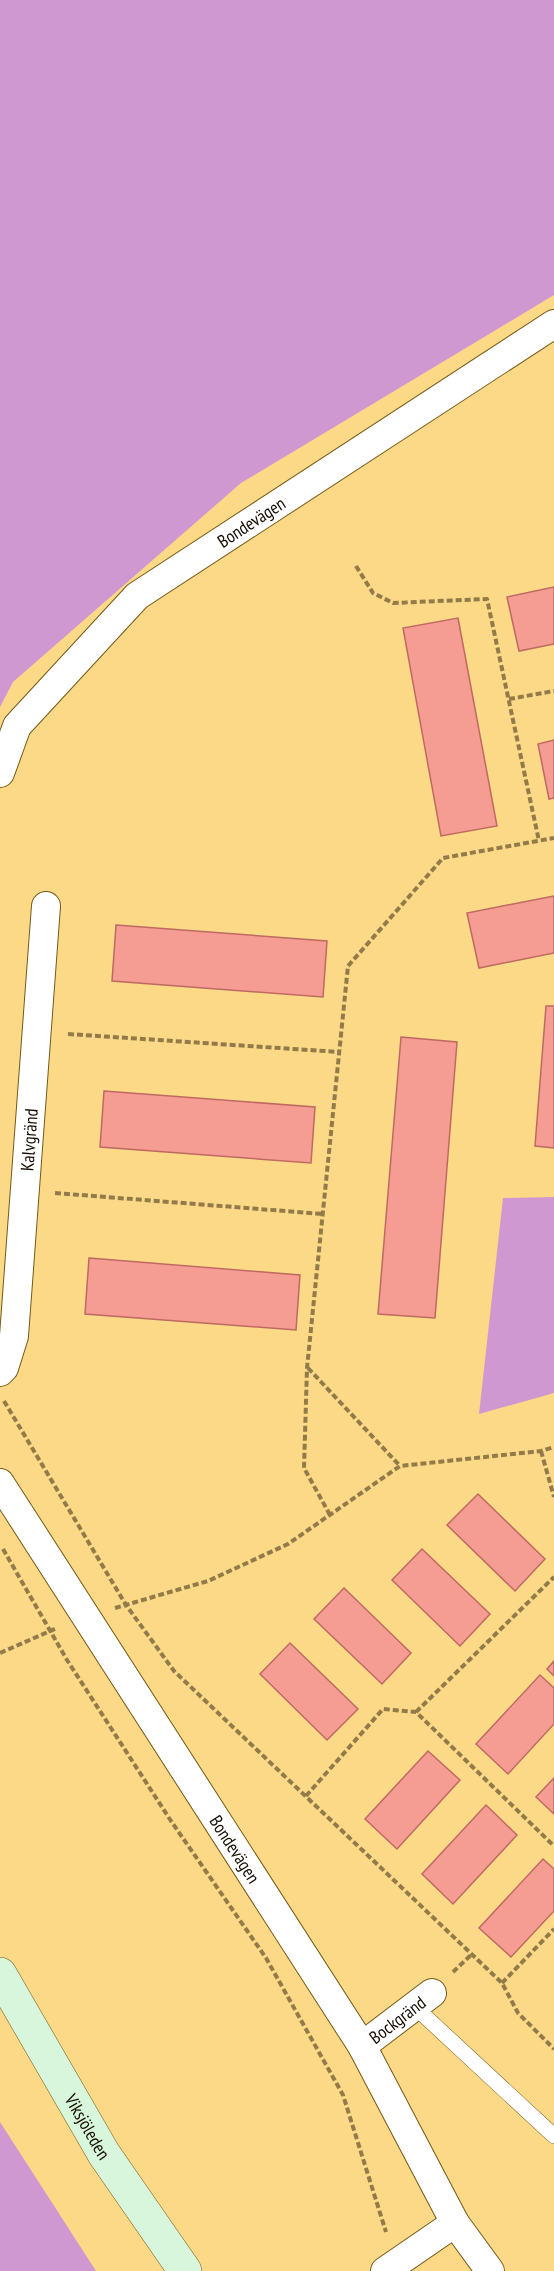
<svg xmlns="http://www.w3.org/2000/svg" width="554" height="2271" font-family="'PT Sans Narrow',sans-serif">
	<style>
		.green { fill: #d098d0 }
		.building { fill: #f69d93; stroke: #be6a62; stroke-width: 1.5 }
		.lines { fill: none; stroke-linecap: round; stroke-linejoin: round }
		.service-casing { stroke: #735a18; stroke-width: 16 }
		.minor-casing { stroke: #735a18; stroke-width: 30 }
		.secondary-casing { stroke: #735a18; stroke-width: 34 }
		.path { stroke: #937b49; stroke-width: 4; stroke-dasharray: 6 3; stroke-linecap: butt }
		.service { stroke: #fff; stroke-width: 15 }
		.minor { stroke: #fff; stroke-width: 28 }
		.secondary { stroke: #d7f6db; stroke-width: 33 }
		.labels { text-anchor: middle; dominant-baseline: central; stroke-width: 5; stroke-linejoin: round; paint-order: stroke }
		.street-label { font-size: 18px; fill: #150b00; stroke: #fcd987 }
	</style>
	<rect width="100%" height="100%" fill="#fcd987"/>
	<g class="green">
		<path d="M0,0H554V295L241,483L13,682L0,707Z"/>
		<path d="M554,1197V1393L479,1414L503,1198Z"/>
		<path d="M0,2122L96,2271H0Z"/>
	</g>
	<g class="building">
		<path d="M554,587V644L519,651L507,597Z"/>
		<path d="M458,618L497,826L441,836L403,628Z"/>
		<path d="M554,740V798L549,799L538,744Z"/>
		<path d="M554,896V953L479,968L467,913Z"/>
		<path d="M116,925L327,941L323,997L112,981Z"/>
		<path d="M546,1006H554V1148L535,1146Z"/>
		<path d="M401,1037L457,1042L435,1318L378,1314Z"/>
		<path d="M104,1091L315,1107L311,1163L100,1147Z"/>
		<path d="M89,1258L300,1275L296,1330L85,1314Z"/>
		<path d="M478,1494L545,1559L515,1591L447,1525Z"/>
		<path d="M422,1549L490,1614L460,1646L392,1580Z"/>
		<path d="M344,1588L411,1653L382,1684L314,1619Z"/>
		<path d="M290,1643L358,1709L327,1740L260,1674Z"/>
		<path d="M554,1661V1676L547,1669Z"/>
		<path d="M540,1675L554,1688V1724L508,1774L476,1744Z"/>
		<path d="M428,1751L460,1780L397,1849L365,1819Z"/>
		<path d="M554,1778V1814L536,1797Z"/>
		<path d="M486,1805L517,1835L453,1904L422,1874Z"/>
		<path d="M543,1859L554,1869V1911L511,1957L479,1928Z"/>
	</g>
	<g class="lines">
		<g class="service-casing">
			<path id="service" d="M415,2007L554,2136"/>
		</g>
		<g class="minor-casing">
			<g id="minor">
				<path id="s1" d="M0,773L17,726L137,596L554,324"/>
				<path id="s2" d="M0,1372L4,1368L14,1336L46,906"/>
				<path id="s3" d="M0,1483L362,2046L455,2223L490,2271"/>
				<path id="s4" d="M362,2046L432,1993"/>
				<path d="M385,2271L455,2223"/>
			</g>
		</g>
		<g class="secondary-casing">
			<g id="secondary">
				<path id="s5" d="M0,1974L104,2154L185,2271"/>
			</g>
		</g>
		<g class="path">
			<path d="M356,566L373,593L393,603L487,599L539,841"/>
			<path d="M509,699L554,691"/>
			<path d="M68,1034L339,1052"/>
			<path d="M55,1193L323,1214"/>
			<path d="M308,1368L400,1466"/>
			<path d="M4,1401L126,1605L174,1671L502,1983L518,2013L554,2049"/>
			<path d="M541,1451L554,1497"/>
			<path d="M330,1515L304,1468L307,1368L348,966L443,858L554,838"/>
			<path d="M3,1549L67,1660L171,1821L266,1958L343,2095L386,2232"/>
			<path d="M115,1608L208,1581L288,1544L400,1466L541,1451L554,1447"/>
			<path d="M0,1653L57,1628"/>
			<path d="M416,1712L554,1577"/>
			<path d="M306,1796L383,1709L416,1712L554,1846"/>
			<path d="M453,1972L472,1954"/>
			<path d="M502,1983L554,1929"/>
		</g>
		<use href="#service" class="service"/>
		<use href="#minor" class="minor"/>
		<use href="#secondary" class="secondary"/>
	</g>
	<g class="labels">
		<g class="street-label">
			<text stroke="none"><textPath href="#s1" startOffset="363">Bondevägen</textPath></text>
			<text stroke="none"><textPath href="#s2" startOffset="236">Kalvgränd</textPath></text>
			<text stroke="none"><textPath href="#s3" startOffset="435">Bondevägen</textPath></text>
			<text stroke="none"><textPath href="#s4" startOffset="44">Bockgränd</textPath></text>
			<text stroke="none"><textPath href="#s5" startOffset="176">Viksjöleden</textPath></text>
		</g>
	</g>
</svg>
